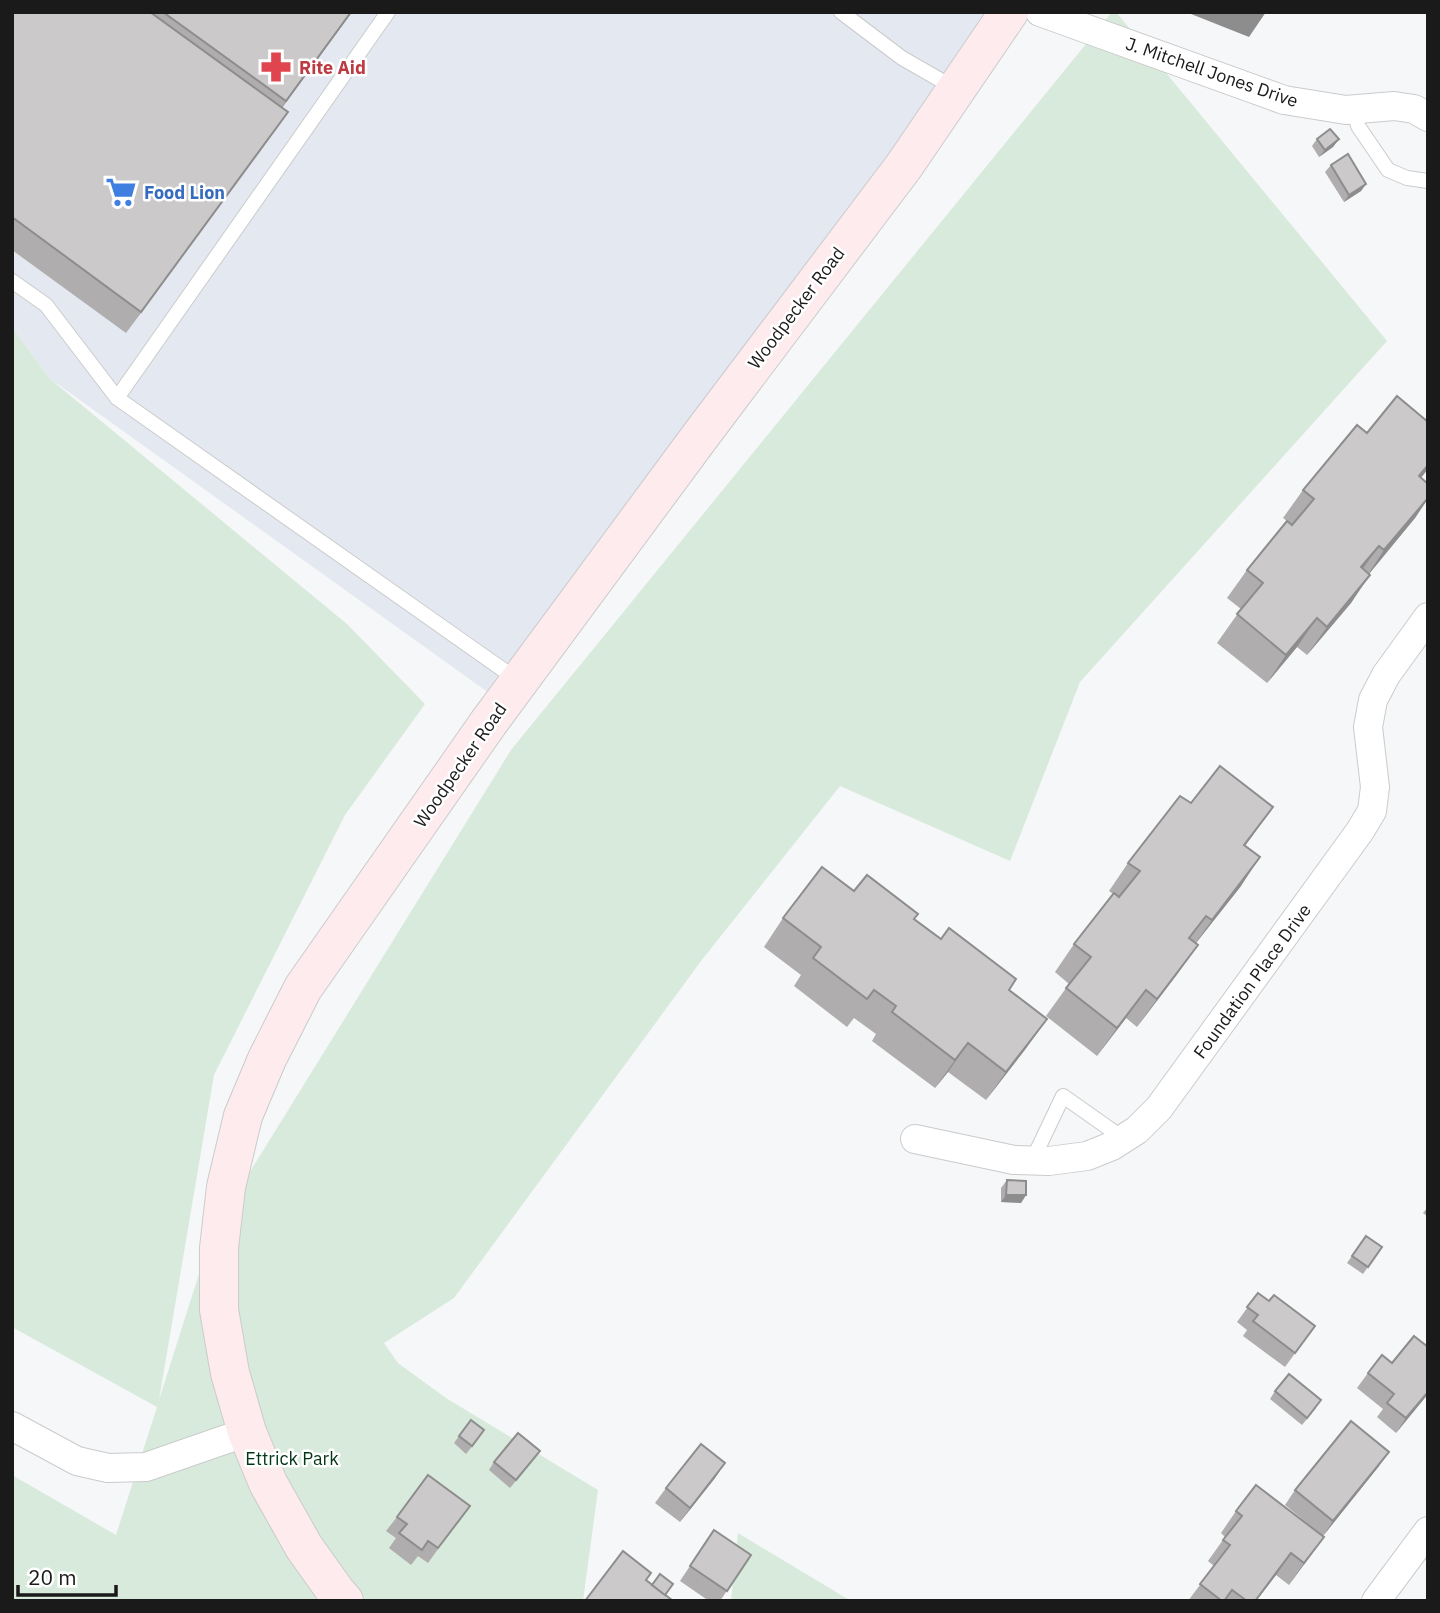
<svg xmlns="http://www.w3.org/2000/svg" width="1440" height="1613" font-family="'IBM Plex Sans',sans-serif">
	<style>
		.built { fill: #e4e8f0 }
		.green { fill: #d8eadb }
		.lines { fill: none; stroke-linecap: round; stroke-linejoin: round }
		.lane-casing { stroke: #cacbcc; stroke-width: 16 }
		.street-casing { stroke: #cacbcc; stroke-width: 30 }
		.secondary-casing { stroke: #cacbcc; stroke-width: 40 }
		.lane { stroke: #fff; stroke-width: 14 }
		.street { stroke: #fff; stroke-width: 28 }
		.secondary { stroke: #fdebed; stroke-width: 38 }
		.wall { fill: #afadad }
		.shaded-wall { fill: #8e8d8d }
		.building { fill: #cbc9c9; stroke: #8e8d8d; stroke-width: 2 }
		.labels { text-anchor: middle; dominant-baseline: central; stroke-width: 5; stroke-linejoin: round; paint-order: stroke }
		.health-label { font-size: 18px; font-weight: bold; fill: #be3a42; stroke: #fff; text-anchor: start }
		.street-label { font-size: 18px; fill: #1a1a1b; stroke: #fff }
		.shop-label { font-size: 18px; font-weight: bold; fill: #366cbe; stroke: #fff; text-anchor: start }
		.park-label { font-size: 18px; fill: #023415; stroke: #fff }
	</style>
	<rect width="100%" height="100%" fill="#f6f7f9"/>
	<path class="built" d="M12,12H991L503,703L49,378L15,331L12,329Z"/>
	<g class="green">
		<path d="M1112,12H1116L1387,341L1080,682L1010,861L840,786L701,961L454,1298L384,1343L398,1363L446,1398L598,1490L583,1601H12V1475L116,1535L157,1407L12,1327V329L15,331L49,378L347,624L425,704L345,815L214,1075L159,1400L212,1233L511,750Z"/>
		<path d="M738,1533L851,1601H731Z"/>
	</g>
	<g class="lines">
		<g class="lane-casing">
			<g id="lane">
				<path d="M841,12L902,58L956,89"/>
				<path d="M1354,109L1358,126L1388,170L1407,178L1428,181"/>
				<path d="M12,281L46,305L117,398L519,681"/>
				<path d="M117,398L388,12"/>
				<path d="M1032,1161L1063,1096L1124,1139"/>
			</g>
		</g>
		<g class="street-casing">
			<g id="street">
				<path d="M1040,12L1284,100L1346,110L1394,106L1414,109L1428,117"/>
				<path d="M915,1139L1014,1160L1049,1161L1087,1156L1112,1146L1137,1130L1159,1108L1360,831L1372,811L1375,787L1368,727L1373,700L1386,675L1428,617"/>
				<path d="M12,1426L77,1461L108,1468L146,1467L247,1432"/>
				<path d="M1376,1601L1428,1531"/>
			</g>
		</g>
		<g class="secondary-casing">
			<path id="secondary" d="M344,1601L336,1592L304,1547L268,1483L247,1432L230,1373L219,1310V1248L226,1187L243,1116L267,1059L303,988L489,722L701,435L904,166L1009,12"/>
		</g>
		<use href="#lane" class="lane"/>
		<use href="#street" class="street"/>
		<use href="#secondary" class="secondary"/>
	</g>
	<g class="wall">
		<path d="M12,12H352L282,108L288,112L272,134L126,333L12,250Z"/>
		<path d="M1317,139H1339L1333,147L1319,157L1312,146Z"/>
		<path d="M1331,165L1366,184L1361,191L1344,202L1325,172Z"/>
		<path d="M1428,422V469L1421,478L1428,484V499L1415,518L1369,573L1351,603L1307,655L1297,647L1267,683L1217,643L1241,609L1227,598L1247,570L1287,521L1283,518L1303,490L1367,433Z"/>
		<path d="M1191,803L1253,835L1245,846L1241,886L1196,943L1178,973L1137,1027L1126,1018L1097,1056L1046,1016L1069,984L1055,972L1074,944L1113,894L1109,891L1128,863Z"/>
		<path d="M854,891L914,919L1009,990L1027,1047L986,1100L948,1072L935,1088L872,1041L876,1034L854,1018L847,1027L794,986L801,975L764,947L783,918Z"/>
		<path d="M1007,1180L1026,1195L1021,1203L1001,1202V1188Z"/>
		<path d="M1428,1207V1217L1423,1213Z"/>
		<path d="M1366,1236L1382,1247L1363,1274L1347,1263Z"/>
		<path d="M1258,1293L1269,1301L1315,1326L1285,1367L1243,1336L1247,1330L1237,1322Z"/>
		<path d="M1368,1373L1428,1394L1396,1433L1377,1417L1383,1409L1357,1388Z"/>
		<path d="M1275,1391L1316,1408L1302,1425L1270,1399Z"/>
		<path d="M459,1436L479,1438L466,1454L454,1443Z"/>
		<path d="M540,1451L510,1488L489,1470L494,1462Z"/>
		<path d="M1379,1466L1323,1536L1285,1505L1295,1490Z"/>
		<path d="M715,1478L680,1522L655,1503L666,1488Z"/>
		<path d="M1236,1511L1324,1537L1289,1585L1276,1575L1256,1601H1188L1214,1566L1208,1561L1225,1537L1221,1533Z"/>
		<path d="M397,1517L459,1520L428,1563L418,1556L411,1565L389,1548L396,1538L386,1531Z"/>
		<path d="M714,1530L751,1555L720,1601H709L680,1581Z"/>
	</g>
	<g class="shaded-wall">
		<path d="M351,12H352L266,129L286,101Z"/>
		<path d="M1186,12H1266L1249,37Z"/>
		<path d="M288,112L272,134L126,333L141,312Z"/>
		<path d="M1339,139L1333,147L1319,157L1325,150Z"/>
		<path d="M1366,184L1361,191L1344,202L1349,195Z"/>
		<path d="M1428,465V469L1399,504L1419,476Z"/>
		<path d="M1428,498L1415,518L1365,579L1384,550Z"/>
		<path d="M1379,546L1359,574L1361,567Z"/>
		<path d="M1370,575L1351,603L1307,655L1327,627Z"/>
		<path d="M1317,618L1297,647L1267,683L1286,655Z"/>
		<path d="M1273,807L1253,835L1224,873L1244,845Z"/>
		<path d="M1260,857L1241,886L1192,948L1212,920Z"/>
		<path d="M1198,945L1178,973L1137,1027L1157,999Z"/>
		<path d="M1146,990L1126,1018L1097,1056L1117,1028Z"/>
		<path d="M1047,1019L1027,1047L986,1100L1006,1072Z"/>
		<path d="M968,1043L948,1072L935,1088L955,1060Z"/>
		<path d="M1006,1195H1026L1021,1203L1001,1202Z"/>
		<path d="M1428,1392V1394L1396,1433L1406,1418Z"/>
		<path d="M1389,1452L1379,1466L1323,1536L1333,1521Z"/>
		<path d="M725,1463L715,1478L680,1522L690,1508Z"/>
		<path d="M1324,1537L1308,1559L1289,1585L1304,1563Z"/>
		<path d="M1291,1553L1276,1575L1256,1601H1255Z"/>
	</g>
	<g class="building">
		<path d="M12,12H150L288,112L141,312L12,217Z"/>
		<path d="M163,12H351L286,101Z"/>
		<path d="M1330,129L1339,139L1325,150L1317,139Z"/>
		<path d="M1348,154L1366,184L1349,195L1331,165Z"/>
		<path d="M1397,396L1428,422V465L1419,476L1428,484V498L1384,550L1379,546L1361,567L1370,575L1327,627L1317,618L1286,655L1237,614L1263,583L1247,570L1287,521L1292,525L1314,499L1303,490L1357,425L1367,433Z"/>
		<path d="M1220,766L1273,807L1244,845L1260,857L1212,920L1206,916L1189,938L1198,945L1157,999L1146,990L1117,1028L1066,988L1091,957L1074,944L1114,893L1119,897L1140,871L1128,863L1180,796L1191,803Z"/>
		<path d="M822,867L854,891L867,875L918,914L914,919L941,939L949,928L1016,979L1009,990L1047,1019L1006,1072L968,1043L955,1060L892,1012L896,1006L874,990L867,999L813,958L821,947L783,918Z"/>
		<path d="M1007,1180L1026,1181V1195H1006Z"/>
		<path d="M1366,1236L1382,1247L1368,1267L1352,1256Z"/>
		<path d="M1258,1293L1269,1301L1274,1295L1315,1326L1295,1353L1253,1321L1258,1315L1247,1307Z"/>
		<path d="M1414,1336L1428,1347V1392L1406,1418L1387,1403L1394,1394L1368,1373L1382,1355L1392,1363Z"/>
		<path d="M1289,1374L1321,1400L1307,1418L1275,1391Z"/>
		<path d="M471,1420L484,1430L472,1446L459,1436Z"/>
		<path d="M1351,1421L1389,1452L1333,1521L1295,1490Z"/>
		<path d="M518,1433L540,1451L516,1480L494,1462Z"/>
		<path d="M701,1444L725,1463L690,1508L666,1488Z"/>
		<path d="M428,1475L470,1506L438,1548L428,1541L422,1550L399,1533L407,1524L397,1517Z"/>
		<path d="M1256,1485L1324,1537L1304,1563L1291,1553L1255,1601H1247L1232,1590L1224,1601H1222L1200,1584L1230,1545L1223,1540L1242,1516L1236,1511Z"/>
		<path d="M714,1530L751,1555L727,1591L690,1566Z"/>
		<path d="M623,1551L651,1573L646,1580L672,1600L671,1601H585Z"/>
		<path d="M660,1574L673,1584L665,1595L652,1585Z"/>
	</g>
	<defs>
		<g id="pharmacy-bare" transform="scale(2.415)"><path d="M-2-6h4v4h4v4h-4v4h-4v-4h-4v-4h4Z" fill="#e0444e" stroke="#fff" stroke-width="2.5" paint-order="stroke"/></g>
		<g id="supermarket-bare" transform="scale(2.415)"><path d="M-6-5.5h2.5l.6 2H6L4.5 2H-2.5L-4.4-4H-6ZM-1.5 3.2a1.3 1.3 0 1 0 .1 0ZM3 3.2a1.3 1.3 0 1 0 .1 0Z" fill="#3f7fe0" stroke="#fff" stroke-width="2.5" paint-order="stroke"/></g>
	</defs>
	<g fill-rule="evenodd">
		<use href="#pharmacy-bare" x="276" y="67"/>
		<use href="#supermarket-bare" x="121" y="192"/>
	</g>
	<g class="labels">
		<g class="health-label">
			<text x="299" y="67">Rite Aid</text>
		</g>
		<g class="street-label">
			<text transform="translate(1212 72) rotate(19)">J. Mitchell Jones Drive</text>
			<text transform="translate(796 308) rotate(-53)">Woodpecker Road</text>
			<text transform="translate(460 765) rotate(-55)">Woodpecker Road</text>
			<text transform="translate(1252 981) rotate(-54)">Foundation Place Drive</text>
		</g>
		<g class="shop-label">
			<text x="144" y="192">Food Lion</text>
		</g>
		<g class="park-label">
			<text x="292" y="1458">Ettrick Park</text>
		</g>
	</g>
	<rect width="1440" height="1613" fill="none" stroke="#1a1a1b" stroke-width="28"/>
	<path d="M18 1585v10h98v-10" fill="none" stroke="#1a1a1b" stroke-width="3.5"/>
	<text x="28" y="1585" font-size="21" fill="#1a1a1b" stroke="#ffffff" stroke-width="5" paint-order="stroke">20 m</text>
</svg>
